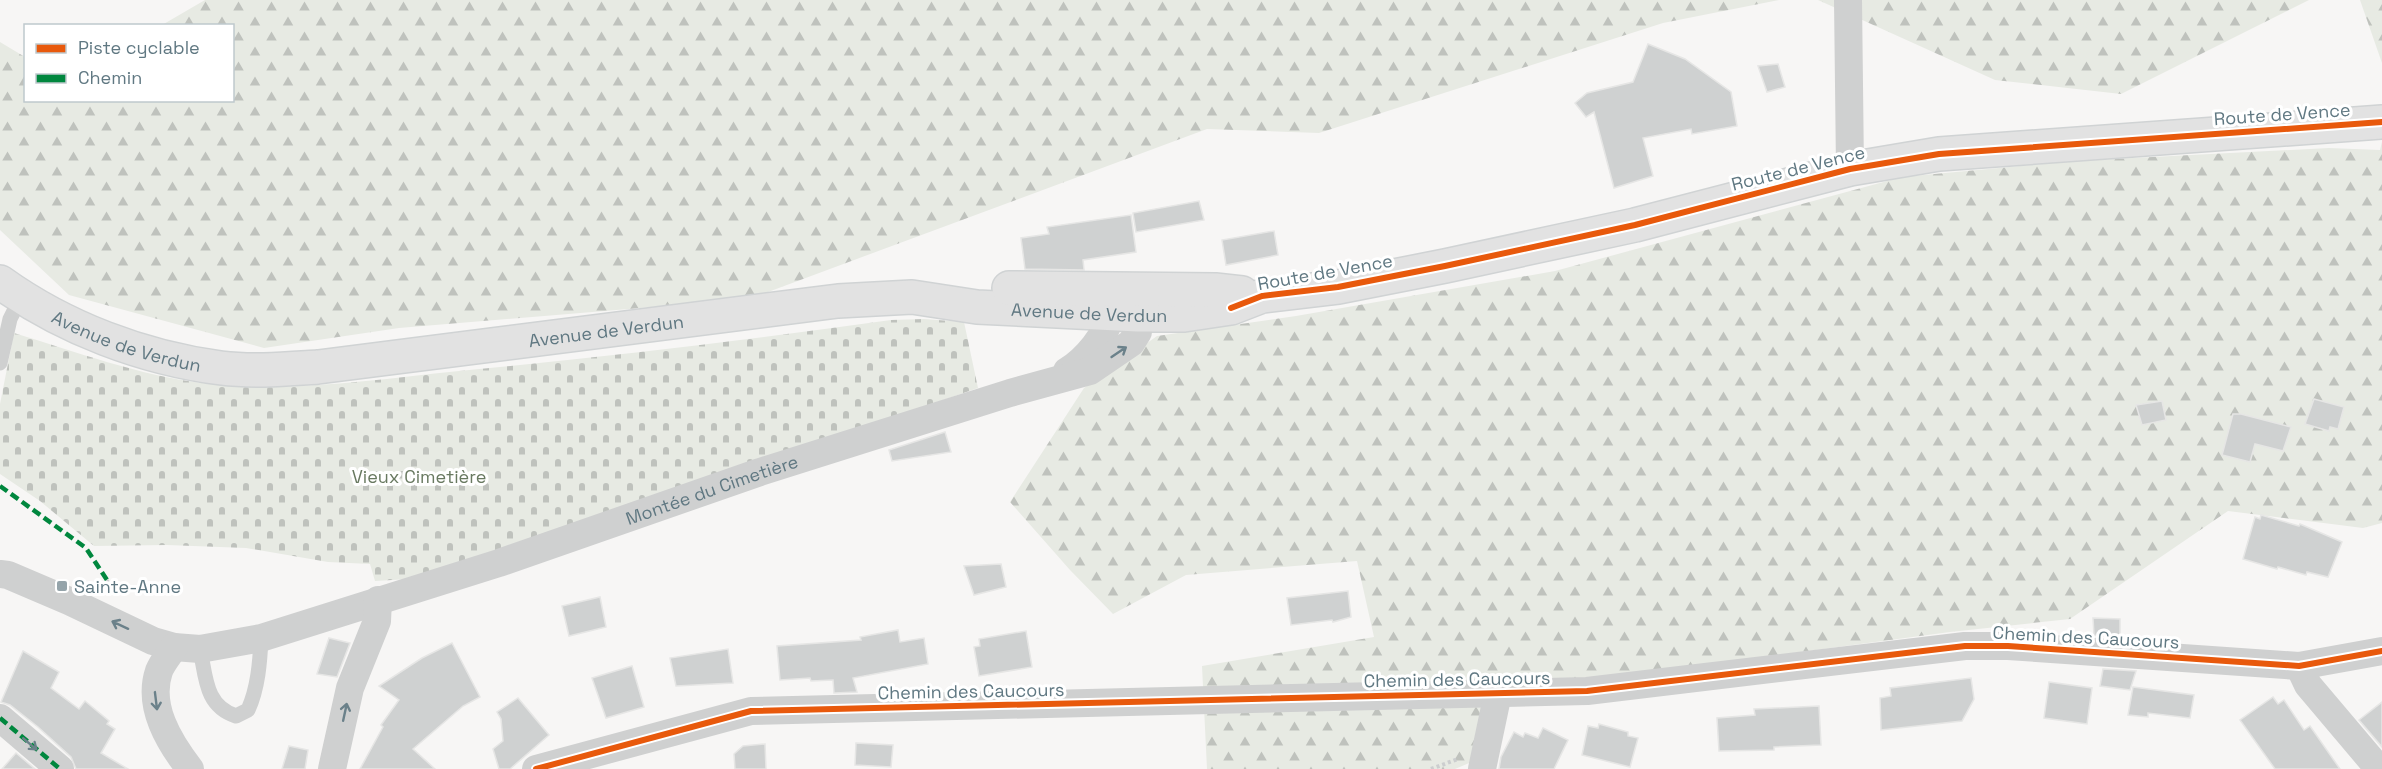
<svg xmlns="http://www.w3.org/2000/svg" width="2382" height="769" font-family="'Space Grotesk',sans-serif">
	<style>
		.forest { fill: url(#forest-firs) }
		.cemetery { fill: url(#cemetery-stones) }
		.building { fill: #cfd1d1; stroke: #e6e6e5; stroke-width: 1.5 }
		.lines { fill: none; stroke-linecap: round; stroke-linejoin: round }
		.secondary-casing { stroke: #d0d3d4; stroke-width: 36 }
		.path { stroke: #cccecf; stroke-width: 4; stroke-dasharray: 3 3; stroke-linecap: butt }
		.service { stroke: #cfd0d0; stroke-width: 15 }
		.minor { stroke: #cfd0d0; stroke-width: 28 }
		.secondary { stroke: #e2e2e2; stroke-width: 33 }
		.quiet { stroke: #00873e; stroke-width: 4.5; stroke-dasharray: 9 4.5; stroke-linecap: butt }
		.cycleway-casing { stroke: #fff; stroke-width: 10 }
		.cycleway { stroke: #e8590c; stroke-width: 6 }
		.oneway { stroke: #6b818a }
		.poi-dot { fill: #95a4aa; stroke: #fff; stroke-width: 2 }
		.labels { text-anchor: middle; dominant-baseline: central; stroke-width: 6; stroke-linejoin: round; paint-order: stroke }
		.street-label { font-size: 18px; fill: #607882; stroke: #fff }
		.park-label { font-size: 18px; fill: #687960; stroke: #fff }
		.poi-label { font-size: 18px; fill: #607882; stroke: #fff; text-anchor: start }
	</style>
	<defs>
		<pattern id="forest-firs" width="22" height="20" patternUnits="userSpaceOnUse" patternTransform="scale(1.5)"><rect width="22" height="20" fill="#e7eae3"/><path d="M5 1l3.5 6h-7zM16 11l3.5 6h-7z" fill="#bfc2bd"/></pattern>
		<pattern id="cemetery-stones" width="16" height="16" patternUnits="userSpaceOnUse" patternTransform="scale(1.5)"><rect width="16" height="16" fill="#e7eae3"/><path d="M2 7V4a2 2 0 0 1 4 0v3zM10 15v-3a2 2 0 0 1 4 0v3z" fill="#bfc2bd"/></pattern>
	</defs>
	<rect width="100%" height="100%" fill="#f7f6f5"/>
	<g class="forest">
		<path d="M205,0H1779L1663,23L1319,133L1207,129L749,299L399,328L264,348L69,295L0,230V42L25,57L26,100H232V26L162,25Z"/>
		<path d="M1818,0H2309L2121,94L1995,80Z"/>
		<path d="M2360,0H2382V63Z"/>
		<path d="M2382,142V523L2363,528L2228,511L2070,619L1950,632L1509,691L1488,755L1455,769H1207L1202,666L1374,637L1357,561L1186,575L1113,614L1070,570L1010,502L1084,388L1157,336L1296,316L1555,271L1902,177L2075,161L2329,148L2380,150Z"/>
	</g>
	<path class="cemetery" d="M924,319L964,322L978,388L426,578L375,581L370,564L328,562L246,548L167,545L94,546L40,501L0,474V404L14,333C74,351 141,376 202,383C291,393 371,380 459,371C604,357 747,340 891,320Z"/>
	<g class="building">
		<path d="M1648,44L1685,59L1731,92L1737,126L1692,134L1691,129L1643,138L1653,176L1614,188L1594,112L1586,117L1575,103L1587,93L1633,82Z"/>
		<path d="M1778,64L1785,87L1767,92L1758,66Z"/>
		<path d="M1199,201L1204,220L1136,232L1133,213Z"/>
		<path d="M1131,215L1136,252L1083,260L1084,270L1025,269L1021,238L1049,234L1047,227Z"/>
		<path d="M1274,231L1278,255L1226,265L1222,240Z"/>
		<path d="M2314,399L2344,407L2338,429L2330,427L2329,431L2305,424Z"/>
		<path d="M2162,401L2166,420L2142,425L2136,405Z"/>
		<path d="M2233,414H2241L2291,427L2283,451L2255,444L2250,462L2222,455Z"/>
		<path d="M945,432L951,452L892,461L889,450Z"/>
		<path d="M2261,515L2299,526L2300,524L2342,542L2328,577L2307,572L2306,575L2278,567L2277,569L2243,559L2255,517L2260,519Z"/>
		<path d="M1001,564L1006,587L974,595L964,566Z"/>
		<path d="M1348,591L1351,617L1333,622L1332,620L1291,625L1287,598Z"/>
		<path d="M600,597L606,627L569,636L562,606Z"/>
		<path d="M2093,618L2120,619V637L2094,635Z"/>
		<path d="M898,630L900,642L924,638L928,664L853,678L857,692L834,693L833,680L811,681L810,678L780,680L777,646L861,640L860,637Z"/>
		<path d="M1026,631L1032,667L979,676L974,647L980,646L979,639Z"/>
		<path d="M329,638L350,643L337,677L317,674Z"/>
		<path d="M452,643L480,697L463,706L413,749L435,769H360L383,727L381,725L399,700L379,686L422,658Z"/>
		<path d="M728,649L733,683L676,686L670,658Z"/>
		<path d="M23,651L59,672L51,688L79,709L85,701L109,721L107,724L115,729L101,753L128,769H76L71,757L38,727L10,705L1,702Z"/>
		<path d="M632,666L644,707L606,718L592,678Z"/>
		<path d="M2103,669L2136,671L2130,690L2100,686Z"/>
		<path d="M1971,678L1974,699L1962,721L1881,730L1880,698L1891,696L1890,688Z"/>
		<path d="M2049,682L2092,688L2087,724L2044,718Z"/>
		<path d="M2133,687L2194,695L2190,718L2148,713V717L2128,715Z"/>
		<path d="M2273,697L2278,704L2284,700L2304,730L2310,726L2340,769H2275L2240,720Z"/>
		<path d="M518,698L549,735L510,769H499L493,749L503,741L501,719L497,712Z"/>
		<path d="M2382,702V747L2359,720Z"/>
		<path d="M1819,706L1821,745L1774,747V750L1719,751L1717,718L1755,715L1754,709Z"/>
		<path d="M1599,724L1628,732V736L1638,738L1630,767L1582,755L1588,726L1598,728Z"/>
		<path d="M1543,728L1568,740L1554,769H1499L1501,757L1514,732L1523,737L1525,733L1538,738Z"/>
		<path d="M856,743L893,745L891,767L855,765Z"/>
		<path d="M765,744L766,769H735L734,754L743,746Z"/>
		<path d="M289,746L308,750L305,769H282Z"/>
		<path d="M16,753L35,769H2Z"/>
	</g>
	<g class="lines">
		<g class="secondary-casing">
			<g id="secondary">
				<path id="s2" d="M0,282C64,328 143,358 221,368C253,372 286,369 318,367L838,301L912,297L977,307L1138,315H1184L1231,308L1262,296L1338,287L1445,266L1635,225L1850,169L1939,154L2382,122"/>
				<path d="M1009,288L1215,290L1242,293"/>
			</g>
		</g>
		<g class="path">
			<path d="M107,580L110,591"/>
			<path d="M1431,769L1458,759"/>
		</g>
		<g class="service">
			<path d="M0,363L10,319L21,297"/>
			<path d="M200,649C206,677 205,706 236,716L248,710C258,688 260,662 261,638"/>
		</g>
		<g class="minor">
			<path d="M1848,0L1850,169"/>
			<path d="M1067,371C1086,360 1106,335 1112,313L1130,306"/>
			<path id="s1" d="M0,574L8,575L69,601L153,641L174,647L200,649L261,638L499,563L760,472L1010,393L1090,371L1131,343L1138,332V315L1120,306"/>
			<path d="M174,647C169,655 162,663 159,671C147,706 169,742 190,769"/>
			<path d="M2299,666L2308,685L2379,769"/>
			<path d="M0,718L60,769"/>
			<path d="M332,769L350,688L377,621L378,600"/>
			<path d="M536,769L751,711L1587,691L1965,646H2008L2299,666L2382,651"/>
			<path d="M1482,769L1498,693"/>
		</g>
		<use href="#secondary" class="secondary"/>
		<g class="quiet">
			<path d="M0,486L86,548L107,580"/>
			<path d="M0,718L60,769"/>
		</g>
		<g class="cycleway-casing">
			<g id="cycleway">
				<path d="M1231,308L1262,296L1338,287L1445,266L1635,225L1850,169L1939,154L2382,122"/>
				<path d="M536,769L751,711L1587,691L1965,646H2008L2299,666L2382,651"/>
			</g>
		</g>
		<use href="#cycleway" class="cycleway"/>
	</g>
	<defs><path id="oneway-shaft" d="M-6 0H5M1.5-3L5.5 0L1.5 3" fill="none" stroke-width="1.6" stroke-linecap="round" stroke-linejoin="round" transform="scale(1.5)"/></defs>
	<g class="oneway">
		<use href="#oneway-shaft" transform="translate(1119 352) rotate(-34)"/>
		<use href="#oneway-shaft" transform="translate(120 625) rotate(-155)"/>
		<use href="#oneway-shaft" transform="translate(156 701) rotate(83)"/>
		<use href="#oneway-shaft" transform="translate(345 712) rotate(-78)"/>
		<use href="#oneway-shaft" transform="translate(30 744) rotate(40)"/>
	</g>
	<rect class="poi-dot" x="56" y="580" width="12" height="12" rx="3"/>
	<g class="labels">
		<g class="street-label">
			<text transform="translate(2282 114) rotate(-4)">Route de Vence</text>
			<text transform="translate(1798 168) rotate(-14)">Route de Vence</text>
			<text transform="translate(1325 272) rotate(-10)">Route de Vence</text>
			<text stroke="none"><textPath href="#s2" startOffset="1113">Avenue de Verdun</textPath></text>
			<text stroke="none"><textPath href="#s2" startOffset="627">Avenue de Verdun</textPath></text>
			<text stroke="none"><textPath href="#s2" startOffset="141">Avenue de Verdun</textPath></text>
			<text stroke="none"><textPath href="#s1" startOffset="752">Montée du Cimetière</textPath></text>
			<text transform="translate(2086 637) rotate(3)">Chemin des Caucours</text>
			<text transform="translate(1457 679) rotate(-1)">Chemin des Caucours</text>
			<text transform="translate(971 691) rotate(-1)">Chemin des Caucours</text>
		</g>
		<g class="park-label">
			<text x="419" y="476">Vieux Cimetière</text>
		</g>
		<g class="poi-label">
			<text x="74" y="586">Sainte-Anne</text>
		</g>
	</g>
	<rect x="24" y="24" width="210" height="78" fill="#ffffff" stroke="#bfc9cd" stroke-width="1.5"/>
	<rect x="36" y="44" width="30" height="9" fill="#e8590c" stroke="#bfc9cd" stroke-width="1.5"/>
	<text x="78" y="54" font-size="18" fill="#607882">Piste cyclable</text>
	<rect x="36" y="74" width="30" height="9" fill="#00873e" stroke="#bfc9cd" stroke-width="1.5"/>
	<text x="78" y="84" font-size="18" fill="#607882">Chemin</text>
</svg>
